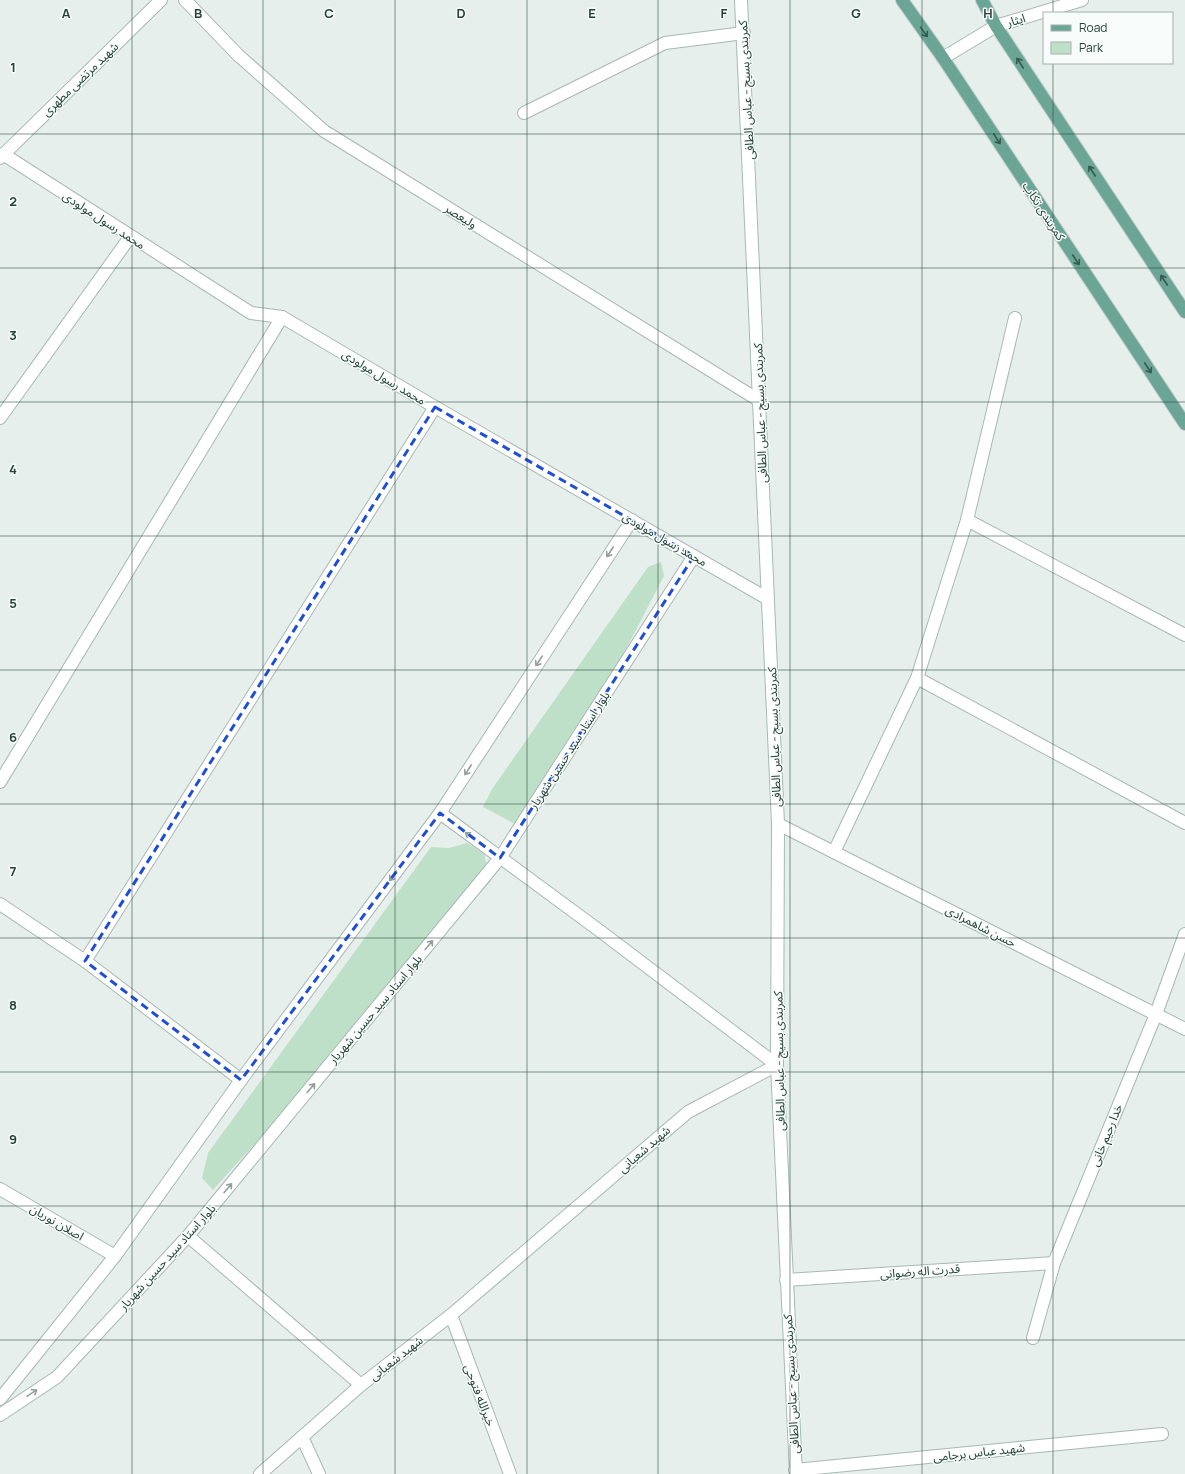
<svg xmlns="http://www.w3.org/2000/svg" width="1185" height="1474" font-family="Manrope,'Noto Sans Arabic',sans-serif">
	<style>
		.green { fill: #bfe0c8 }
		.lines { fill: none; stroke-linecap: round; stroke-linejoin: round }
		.minor-casing { stroke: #a8b8b2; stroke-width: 14 }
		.tertiary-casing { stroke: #a8b8b2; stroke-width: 14 }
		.secondary-casing { stroke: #a4bbb3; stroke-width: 14 }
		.primary-casing { stroke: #c2cac8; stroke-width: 14 }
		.minor { stroke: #fff; stroke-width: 12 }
		.tertiary { stroke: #fff; stroke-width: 12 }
		.secondary { stroke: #fff; stroke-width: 12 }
		.primary { stroke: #6aa596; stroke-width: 12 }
		.oneway { stroke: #365b51 }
		.oneway2 { stroke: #92a09c }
		.marked { fill: none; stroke: #1d4ed8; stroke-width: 3; stroke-dasharray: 8 5; stroke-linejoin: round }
		.grid { fill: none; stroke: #24423a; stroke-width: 1; stroke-opacity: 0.55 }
		.labels { text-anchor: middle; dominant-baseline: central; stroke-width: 3; stroke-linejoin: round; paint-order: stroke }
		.street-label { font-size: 12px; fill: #24423a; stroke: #f7fbf9 }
		.grid-label { font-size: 13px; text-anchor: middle; font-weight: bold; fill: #24423a; stroke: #f7fbf9; stroke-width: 3; stroke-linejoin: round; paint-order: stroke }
	</style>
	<rect width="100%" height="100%" fill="#e6efeb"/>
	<g class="green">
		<path d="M661,562L664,576L616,668L519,826L483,807L492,789L648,567Z"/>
		<path d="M467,843L484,854L491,881L213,1190L202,1178L208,1153L431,847L449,848Z"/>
	</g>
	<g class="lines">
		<g class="minor-casing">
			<g id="minor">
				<path d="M943,58L996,26L1082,0"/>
				<path d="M524,113L665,43L744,33"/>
				<path d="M3,154L251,313L282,317L435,407L768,599"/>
				<path d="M1015,318L967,520L1185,635"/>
				<path d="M0,418L130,237"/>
				<path d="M917,678L1185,823"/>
				<path d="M0,782L282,317"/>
				<path d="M778,824L1185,1029"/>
				<path d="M834,852L917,678L967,520"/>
				<path d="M0,904L85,961L241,1080"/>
				<path d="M85,961L435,407"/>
				<path d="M0,1189L115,1256"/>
				<path d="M188,1236L361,1385"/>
				<path d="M786,1280L1054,1263"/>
				<path d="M451,1315L510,1474"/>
				<path d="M1033,1338L1054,1263L1156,1014L1185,934"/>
				<path d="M302,1437L319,1474"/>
				<path d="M795,1470L1162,1434"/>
				<path d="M260,1474L361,1385L451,1315L688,1112L777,1065L600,931L440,813"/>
			</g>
		</g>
		<g class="tertiary-casing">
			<g id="tertiary">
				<path d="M185,0L238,55L324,131L760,401"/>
				<path d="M0,158L161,0"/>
				<path d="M0,1399L115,1256L241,1080L440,813L632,520"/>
				<path d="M0,1415L57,1377L188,1236L500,858L694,556"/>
			</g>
		</g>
		<g class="secondary-casing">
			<path id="secondary" d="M741,0L778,824L777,1065L796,1474"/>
		</g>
		<g class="primary-casing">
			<g id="primary">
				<path d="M902,0L943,58L1185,424"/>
				<path d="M982,0L996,26L1185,312"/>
			</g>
		</g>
		<use href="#minor" class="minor"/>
		<use href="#tertiary" class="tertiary"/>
		<use href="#secondary" class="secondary"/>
		<use href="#primary" class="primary"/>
	</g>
	<defs><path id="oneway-shaft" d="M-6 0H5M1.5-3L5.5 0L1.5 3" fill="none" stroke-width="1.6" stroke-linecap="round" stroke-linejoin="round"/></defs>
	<g class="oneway">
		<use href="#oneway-shaft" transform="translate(924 32) rotate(54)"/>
		<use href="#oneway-shaft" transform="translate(1020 63) rotate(-123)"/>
		<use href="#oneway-shaft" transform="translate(997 139) rotate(57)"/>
		<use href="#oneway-shaft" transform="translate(1092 171) rotate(-123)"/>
		<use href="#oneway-shaft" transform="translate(1076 260) rotate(57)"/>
		<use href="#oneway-shaft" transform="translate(1164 280) rotate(-123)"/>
		<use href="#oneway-shaft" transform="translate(1148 368) rotate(57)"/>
	</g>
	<g class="oneway2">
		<use href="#oneway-shaft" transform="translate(610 552) rotate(123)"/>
		<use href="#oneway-shaft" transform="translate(539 661) rotate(123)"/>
		<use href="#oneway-shaft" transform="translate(468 770) rotate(123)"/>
		<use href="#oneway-shaft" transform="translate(470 836) rotate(-143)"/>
		<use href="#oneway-shaft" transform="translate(393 876) rotate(127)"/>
		<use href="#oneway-shaft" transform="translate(429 945) rotate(-50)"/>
		<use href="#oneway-shaft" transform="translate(311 1088) rotate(-50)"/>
		<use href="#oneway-shaft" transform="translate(228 1188) rotate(-50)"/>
		<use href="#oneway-shaft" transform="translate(32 1393) rotate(-34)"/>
	</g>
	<path class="marked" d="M435,407L694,556L500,858L440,813L241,1080L85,961Z"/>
	<path class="grid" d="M132,0V1474M263,0V1474M395,0V1474M527,0V1474M658,0V1474M790,0V1474M922,0V1474M1053,0V13M1053,63V1474M0,134H1185M0,268H1185M0,402H1185M0,536H1185M0,670H1185M0,804H1185M0,938H1185M0,1072H1185M0,1206H1185M0,1340H1185"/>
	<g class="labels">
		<g class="street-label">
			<text transform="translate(1016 20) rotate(-17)">ایثار</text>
			<text transform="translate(80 79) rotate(-44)">شهید مرتضی مطهری</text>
			<text transform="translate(746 90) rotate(-93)">کمربندی بسیج - عباس الطافی</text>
			<text transform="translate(1044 211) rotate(57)">کمربندی تکاب</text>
			<text transform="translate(461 216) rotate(32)">ولیعصر</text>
			<text transform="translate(104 220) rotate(33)">محمد رسول مولودی</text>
			<text transform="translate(384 377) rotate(31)">محمد رسول مولودی</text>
			<text transform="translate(760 413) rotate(-92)">کمربندی بسیج - عباس الطافی</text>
			<text transform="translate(665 539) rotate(30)">محمد رسول مولودی</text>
			<text transform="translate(774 737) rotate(-92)">کمربندی بسیج - عباس الطافی</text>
			<text transform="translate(569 750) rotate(-57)">بلوار استاد سید حسین شهریار</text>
			<text transform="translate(981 926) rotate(27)">حسن شاهمرادی</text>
			<text transform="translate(375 1009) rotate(-50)">بلوار استاد سید حسین شهریار</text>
			<text transform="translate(779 1061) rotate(-91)">کمربندی بسیج - عباس الطافی</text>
			<text transform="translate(1106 1135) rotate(-68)">خدا رحیم خانی</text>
			<text transform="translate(644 1149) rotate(-41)">شهید شعبانی</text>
			<text transform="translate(57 1222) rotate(30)">اصلان نوریان</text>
			<text transform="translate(167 1257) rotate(-48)">بلوار استاد سید حسین شهریار</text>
			<text transform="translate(920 1271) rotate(-4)">قدرت اله رضوانی</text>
			<text transform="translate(396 1358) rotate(-38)">شهید شعبانی</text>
			<text transform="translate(791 1384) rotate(-93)">کمربندی بسیج - عباس الطافی</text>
			<text transform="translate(480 1395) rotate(69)">خیرالله فتوحی</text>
			<text transform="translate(979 1452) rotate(-6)">شهید عباس برجامی</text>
		</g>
	</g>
	<g class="grid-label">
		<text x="66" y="18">A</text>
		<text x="198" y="18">B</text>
		<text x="329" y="18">C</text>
		<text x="461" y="18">D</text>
		<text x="592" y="18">E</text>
		<text x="724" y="18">F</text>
		<text x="856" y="18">G</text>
		<text x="988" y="18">H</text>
		<text x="13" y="72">1</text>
		<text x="13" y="206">2</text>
		<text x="13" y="340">3</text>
		<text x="13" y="474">4</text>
		<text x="13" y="608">5</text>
		<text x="13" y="742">6</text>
		<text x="13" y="876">7</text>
		<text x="13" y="1010">8</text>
		<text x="13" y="1144">9</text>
	</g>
	<rect x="1043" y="12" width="130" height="52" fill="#f7fbf9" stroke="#a3b1ad"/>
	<rect x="1051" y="25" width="20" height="6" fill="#6aa596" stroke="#a3b1ad"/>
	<text x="1079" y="32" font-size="12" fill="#24423a">Road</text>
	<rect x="1051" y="42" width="20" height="12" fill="#bfe0c8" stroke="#a3b1ad"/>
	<text x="1079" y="52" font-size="12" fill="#24423a">Park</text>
</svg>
